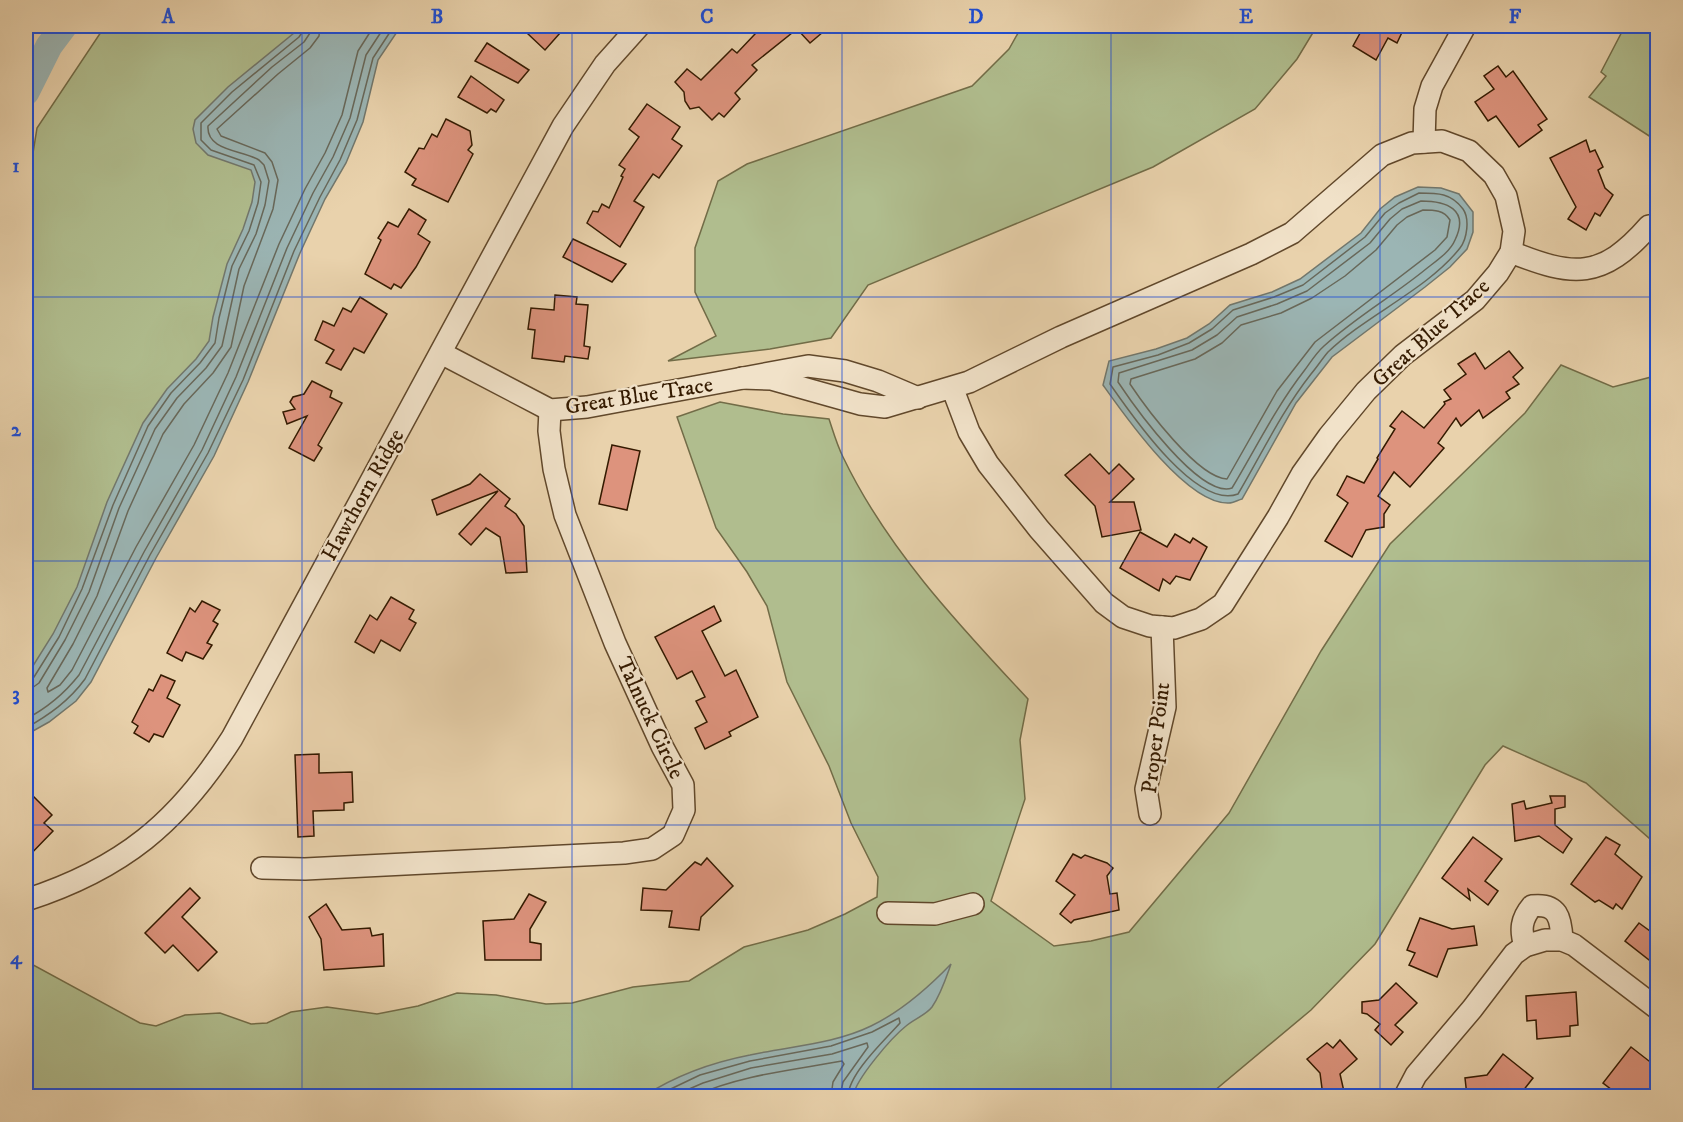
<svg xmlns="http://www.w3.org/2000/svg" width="1683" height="1122" font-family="'IM FELL DW Pica',serif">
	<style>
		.green { fill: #b0bd8e; stroke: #726c47; stroke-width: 1.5 }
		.water { fill: #9bb5b4; stroke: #72776c; stroke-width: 1.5 }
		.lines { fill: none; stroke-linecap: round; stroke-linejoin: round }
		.shore { stroke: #68685a; stroke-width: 1.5 }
		.river { stroke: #9bb5b4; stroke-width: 27 }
		.building { fill: #dd937d; stroke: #341a00; stroke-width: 1.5 }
		.minor-casing { stroke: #61482b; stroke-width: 24 }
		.minor { stroke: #f1e2c9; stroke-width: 21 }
		.grid { fill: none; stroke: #1d4ed8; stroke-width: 1.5; stroke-opacity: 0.55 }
		.labels { text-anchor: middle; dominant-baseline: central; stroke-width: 4.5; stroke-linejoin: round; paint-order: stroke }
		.street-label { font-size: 22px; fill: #341a00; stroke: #f1e2c9 }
		.neatline { fill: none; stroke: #1d4ed8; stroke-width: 2 }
		.grid-label { font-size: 20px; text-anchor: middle; font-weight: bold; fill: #1d4ed8 }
	</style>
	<rect width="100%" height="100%" fill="#e9d2ac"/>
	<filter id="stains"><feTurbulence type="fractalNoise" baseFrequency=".00333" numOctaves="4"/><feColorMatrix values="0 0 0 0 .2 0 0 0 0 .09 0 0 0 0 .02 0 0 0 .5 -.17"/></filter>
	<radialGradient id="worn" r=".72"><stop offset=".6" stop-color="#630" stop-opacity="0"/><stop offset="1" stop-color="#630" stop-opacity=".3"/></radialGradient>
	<g class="green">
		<path d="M105,26H382L26,697V197L37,128Z"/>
		<path d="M1022,26H1317L1297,59L1255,109L1153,167L868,285L831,338L770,349L668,361L716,336L695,292V248L718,181L747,164L972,86L1009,49Z"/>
		<path d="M1625,26H1657V141L1589,97L1606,76L1601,72Z"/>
		<path d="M1561,365L1613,387L1651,377L1657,368V845L1586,783L1503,746L1485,765L1375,944L1311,1010L1208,1096H26V961L140,1023L156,1026L185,1015L220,1013L251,1024L267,1023L291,1012L327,1007L377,1014L418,1006L457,993L496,995L546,1004L572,1003L633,987L689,981L744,947L808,930L845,914L877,897L878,877L851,823L829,766L787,682L767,606L747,572L716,528L677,417L720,402L783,414L829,419C833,431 837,445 843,457C887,549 959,625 1028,699L1020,740L1025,799L991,901L1054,946L1091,941L1129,932L1229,813L1321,651L1390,544L1525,413Z"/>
	</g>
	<g class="water">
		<path d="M300,26H401L378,60L363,122L346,163L325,199L300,253L248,382L214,456L156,558L91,682L76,701L49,722L26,735V677L53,634L77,587L107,502L143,423L167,389L196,359L209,341L213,317L227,264L243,229L252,202L255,182L251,170L208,155L196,143L193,129L195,120L228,87L294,33Z"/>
		<path d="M1418,187L1441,188L1459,194L1473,212V232L1467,249L1450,267L1425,287L1332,357L1296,403L1242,499C1238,500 1233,503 1229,503C1187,505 1125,416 1103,385L1109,361L1156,349L1187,338L1209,324L1230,305L1272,292L1300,279L1361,233L1380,209L1395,197Z"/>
		<path d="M951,964C946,978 941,994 932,1007C926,1015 914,1019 906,1026C891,1038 856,1079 853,1096H644C675,1076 714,1062 750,1055C791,1046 834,1044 871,1026C902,1011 927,989 951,964Z"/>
	</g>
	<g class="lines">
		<g class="shore">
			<path d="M320,26L319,36L310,48L278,74L217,129L221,136L265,153L272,162L278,180L273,209L244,286L231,347L213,373L184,404L163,434L128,511L97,596L73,644L47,688L48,692L60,685L72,670L136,547L194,445L228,373L279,244L305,189L325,153L342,115L358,51L374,26"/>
			<path d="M1419,193C1438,193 1451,193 1463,209C1470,219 1467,239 1460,248C1427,290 1366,315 1328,352C1322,359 1317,367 1311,374C1282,411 1262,453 1238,494C1196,510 1131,414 1110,384L1113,367L1158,355L1189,343L1212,329L1233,310L1274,297L1303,285L1365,237L1385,213L1399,203Z"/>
			<path d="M1421,201C1446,201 1470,209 1455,240C1450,252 1436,261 1426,269C1393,296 1356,317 1324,346C1316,353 1310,363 1304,371C1276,407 1256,448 1232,488C1200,499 1134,406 1118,382L1119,373L1192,350L1217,335L1237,317L1277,304L1307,291L1370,243L1390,219L1402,209Z"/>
			<path d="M1423,210C1434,210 1444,210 1450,220L1447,237L1435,250L1315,342L1277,391L1227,479C1198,478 1146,408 1130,384L1131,379L1195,359L1222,343L1241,325L1281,313L1312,298L1345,276L1376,250L1397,225L1407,217Z"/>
			<path d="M26,681H30L34,677L59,637L82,589L113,505L148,426L171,393L200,363L215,343L219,318L232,266L249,231L258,203L261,182L254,165L211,150L201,140V123L232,92L299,37L303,31L304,26"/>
			<path d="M26,689L32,688L39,683L65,640L89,592L119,508L155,429L177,398L206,368L222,346L239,269L256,234L265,205L269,181L264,165L259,160C243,150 206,151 208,126L272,67L304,42L310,33L311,26"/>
			<path d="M26,719C47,708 64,694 79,675L144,552L202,450L236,377L287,248L313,193L333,157L350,118L366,55L385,26"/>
			<path d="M26,728C49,715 69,701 85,679L150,555L208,453L243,380L294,251L320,197L340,160L357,120L373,58L394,26"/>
			<path d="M656,1096L700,1075L750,1061L831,1046L872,1032L899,1018L900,1023C885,1040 849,1073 848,1096"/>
			<path d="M673,1096L703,1083L751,1068L832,1054L867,1043L868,1047L843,1082L840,1096"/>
			<path d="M694,1096C740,1075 793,1070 842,1061L844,1064L833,1082L831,1096"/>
		</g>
		<path class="river" d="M26,92L49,46L64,26"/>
	</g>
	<g class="building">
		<path d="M534,26H552L560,33L545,50L527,33Z"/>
		<path d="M748,26H830L810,43L797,29L752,65L757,70L735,93L740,99L724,117L719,113L712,120L699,107L690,109L685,101L684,92L675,82L687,69L701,80L732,49L737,53L755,34Z"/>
		<path d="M1364,26H1405L1397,43L1388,38L1376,60L1353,46Z"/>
		<path d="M487,43L529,70L518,83L475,61Z"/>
		<path d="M1498,66L1506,77L1513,71L1547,119L1538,125L1542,130L1519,147L1496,116L1488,121L1475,102L1494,89L1484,76Z"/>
		<path d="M471,76L504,100L496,112L491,109L487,113L458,97Z"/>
		<path d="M647,104L680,127L672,139L682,146L659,178L653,174L634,201L644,207L620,247L587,223L593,211L598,212L602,204L609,208L623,177L621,176L625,169L619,165L639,137L629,129Z"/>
		<path d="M446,119L470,131L472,145L468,150L473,154L448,202L412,185L416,179L405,172L419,148L424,149L432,134L437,137Z"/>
		<path d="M1586,140L1590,152L1595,150L1603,167L1598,170L1605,188L1613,195L1600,216L1595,213L1586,230L1568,219L1576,207L1550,158Z"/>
		<path d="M409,209L426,220L418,234L430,242L416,267L401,288L394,284L391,289L365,274L381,240L378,238L388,222L398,227Z"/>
		<path d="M573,239L626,264L612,282L563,257Z"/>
		<path d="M555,295L577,297L576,304L588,305L584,346L590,347L588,359L565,356L564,362L532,358L535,330L528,329L531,308L554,310Z"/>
		<path d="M360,297L387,314L364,353L354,348L341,370L326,363L334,350L315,340L323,321L334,326L343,308L351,312Z"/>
		<path d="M1509,351L1523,368L1513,377L1519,384L1506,392L1510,398L1483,418L1479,410L1461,426L1456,418L1438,443L1444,448L1410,487L1394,472L1378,496L1390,505L1384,514V527L1366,530L1352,557L1325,541L1348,503L1337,495L1347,476L1364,483L1378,459L1377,458L1395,429L1390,426L1402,411L1424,428L1445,404L1444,402L1451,399L1444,390L1466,374L1458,364L1475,353L1485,369Z"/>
		<path d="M312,381L332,391L330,397L342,403L318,445L322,448L314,461L289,448L307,416L287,424L283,412L295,409L290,402L293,397L304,394Z"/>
		<path d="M612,445L640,451L627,510L599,504Z"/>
		<path d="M1090,454L1109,474L1119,464L1134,479L1110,502H1134L1141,530L1102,537L1095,506L1065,475Z"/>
		<path d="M480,474L510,499L505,506L516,514L524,526L527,572L506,573L500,537L486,528L471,545L459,534L498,491L437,515L432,500L470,484Z"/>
		<path d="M1140,532L1167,547L1175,534L1190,543L1193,538L1207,547L1190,580L1176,576L1170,584L1163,579L1159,591L1120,568Z"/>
		<path d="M391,597L414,610L409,619L416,623L400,651L381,640L374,653L355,642L370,615L377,620Z"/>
		<path d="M202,601L220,610L213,621L218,624L207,643L212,645L203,659L186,652L182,661L167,653L190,608L195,612Z"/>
		<path d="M714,606L721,621L702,631L725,676L736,670L758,717L729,732L731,736L705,749L695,728L707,722L696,701L705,697L692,671L677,679L655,637Z"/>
		<path d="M161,675L175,681L167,698L180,705L163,737L154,734L149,742L134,733L138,726L132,722L149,689L153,691Z"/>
		<path d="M319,754V773L352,772L353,802L344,803V810L313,811L314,836L298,837L295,755Z"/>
		<path d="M31,794L52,815L44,823L53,831L26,859V800Z"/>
		<path d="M1550,796H1565V807L1555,809V825L1572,839L1563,853L1539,836L1515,841L1512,804L1524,801L1526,809L1552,803Z"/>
		<path d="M1473,837L1502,859L1485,881L1498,891L1488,905L1468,889L1470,900L1442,878Z"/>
		<path d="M1606,837L1620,845L1615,854L1642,877L1622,909L1616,904L1613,909L1599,900L1595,902L1571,884Z"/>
		<path d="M1073,854L1081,858L1085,855L1107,863L1113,868L1107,876L1110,894L1117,893L1119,910L1074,920L1071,923L1060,914L1075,895L1056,881Z"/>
		<path d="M707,858L733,886L701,917L699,930L669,927L672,911L641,910L643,888L666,890L695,862L701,865Z"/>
		<path d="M190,888L200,898L182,917L217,952L198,971L173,945L165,953L145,933Z"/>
		<path d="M529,894L546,902L530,929V942L541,944V960H485L483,921L514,919Z"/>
		<path d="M326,904L342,930L370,928L372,936L383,934L384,966L324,970L321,939L309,917Z"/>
		<path d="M1420,918L1452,929L1474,926L1477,945L1448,949L1437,977L1409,965L1415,953L1407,950Z"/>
		<path d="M1639,923L1658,937V967L1625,941Z"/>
		<path d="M1396,983L1417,1003L1395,1025L1403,1032L1391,1045L1375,1030L1380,1024L1367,1014L1362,1013V1002L1379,1000Z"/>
		<path d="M1576,992L1578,1025L1570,1026V1036L1537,1039L1536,1020L1527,1021L1526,996Z"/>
		<path d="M1340,1040L1357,1059L1340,1074L1345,1096H1323L1320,1073L1307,1059L1327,1043L1333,1048Z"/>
		<path d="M1631,1047L1658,1068V1096H1620L1603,1083Z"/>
		<path d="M1503,1054L1533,1078L1519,1096H1467L1465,1078L1487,1075Z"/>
	</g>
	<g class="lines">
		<g class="minor-casing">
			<g id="minor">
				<path d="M1424,142L1425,109L1432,86L1465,26"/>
				<path d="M1511,252C1573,277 1602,280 1649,226"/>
				<path d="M441,353L550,410L587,407L808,366L845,371L878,381L918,398"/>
				<path d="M742,378L771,379L860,404L885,407L969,382L1061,337L1251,254L1292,233L1382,155L1412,143L1442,141L1469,151L1494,175L1506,196L1514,231L1511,252L1498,273L1475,300L1403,355L1366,391L1329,436L1302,474L1278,517L1223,604L1201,619L1174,628L1150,626L1123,617L1104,603L1039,529L988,464L969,432L952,387"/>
				<path d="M1150,814L1146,789L1165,707L1162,627"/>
				<path d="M262,868L305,869L624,853L652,849L673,835L684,810L683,785L662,746L615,643L565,515L554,469L549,431L550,410"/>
				<path d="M26,900C122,869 178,823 232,738L563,126L605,64L639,26"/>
				<path d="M888,913L935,914L973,904"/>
				<path d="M1525,946C1520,930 1521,919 1532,906C1558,903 1561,918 1562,940"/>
				<path d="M1405,1096L1416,1075L1472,1009L1514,954L1525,946L1545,940H1562L1574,945L1658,1009"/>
			</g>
		</g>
		<use href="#minor" class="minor"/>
	</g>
	<path class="grid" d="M302,26V1096M572,26V1096M842,26V1096M1111,26V1096M1380,26V1096M26,297H1658M26,561H1658M26,825H1658"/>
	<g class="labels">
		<g class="street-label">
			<text transform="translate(1431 333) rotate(-42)">Great Blue Trace</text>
			<text transform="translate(639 396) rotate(-9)">Great Blue Trace</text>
			<text transform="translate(363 495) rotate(-61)">Hawthorn Ridge</text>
			<text transform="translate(650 718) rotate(65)">Talnuck Circle</text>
			<text transform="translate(1156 738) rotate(-83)">Proper Point</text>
		</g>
	</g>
	<rect width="1683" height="1122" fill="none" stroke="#e9d2ac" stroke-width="66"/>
	<rect x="33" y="33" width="1617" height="1056" class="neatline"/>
	<g class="grid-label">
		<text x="168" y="23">A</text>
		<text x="437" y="23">B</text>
		<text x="707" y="23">C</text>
		<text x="976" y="23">D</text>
		<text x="1246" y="23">E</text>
		<text x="1515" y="23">F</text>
		<text x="16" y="172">1</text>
		<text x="16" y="436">2</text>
		<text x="16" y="700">3</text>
		<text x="16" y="964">4</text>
	</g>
	<rect width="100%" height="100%" filter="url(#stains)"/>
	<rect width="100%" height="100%" fill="url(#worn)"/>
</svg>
